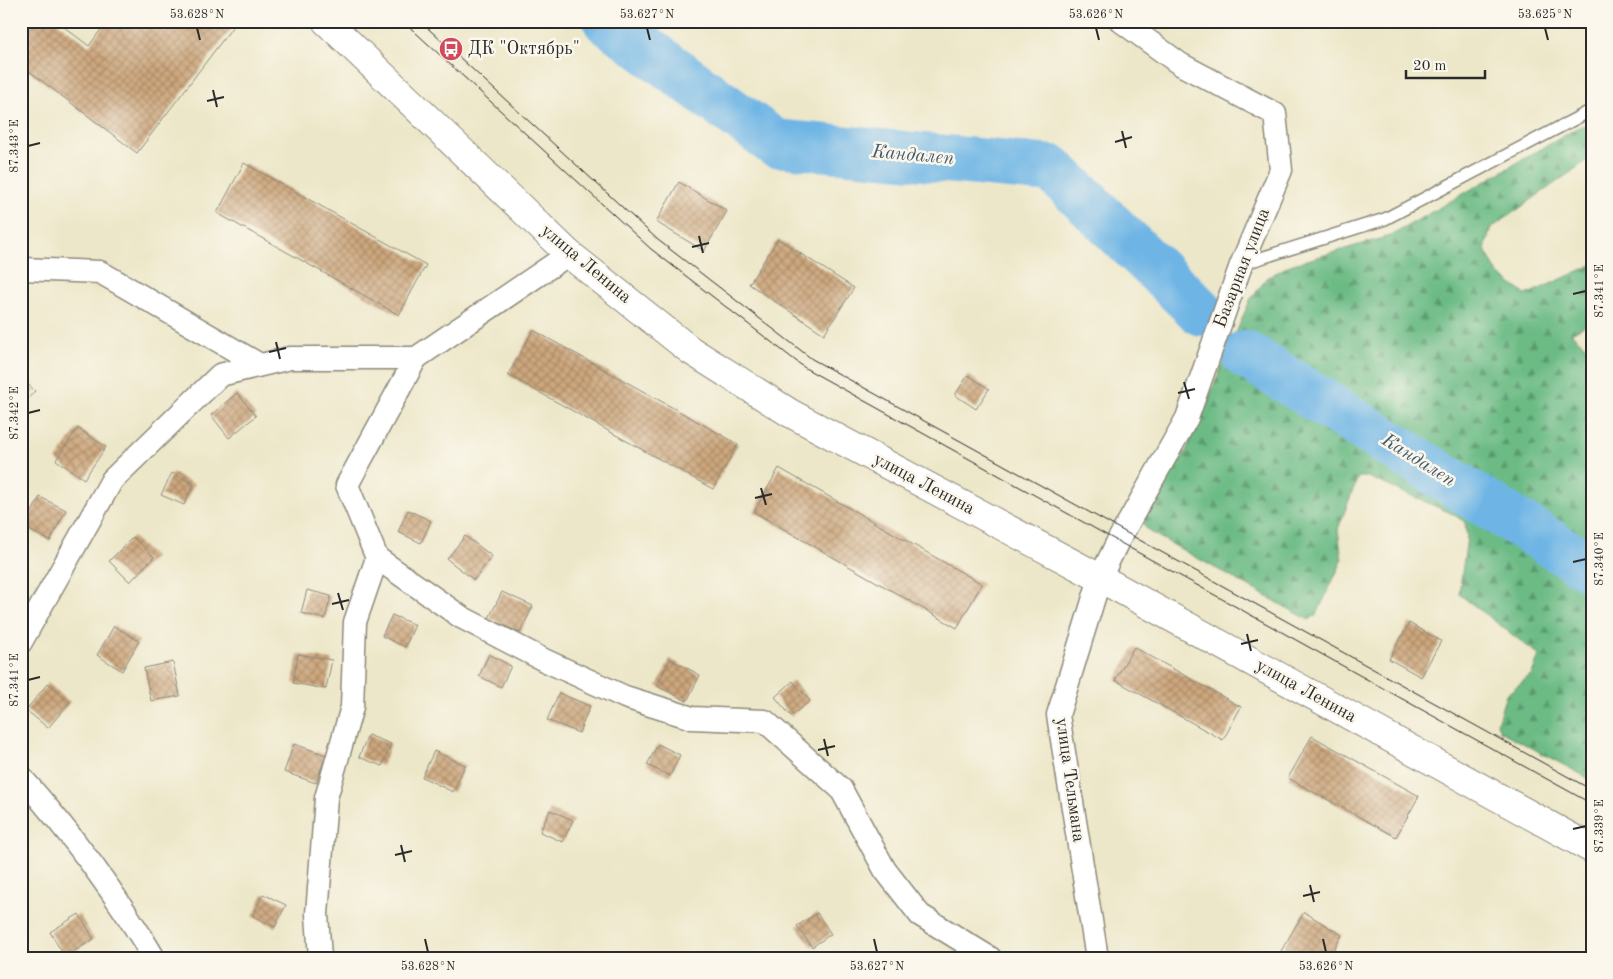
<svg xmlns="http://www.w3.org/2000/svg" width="1613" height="979" font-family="'Old Standard TT',serif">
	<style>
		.forest { fill: url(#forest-firs); stroke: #4c7358 }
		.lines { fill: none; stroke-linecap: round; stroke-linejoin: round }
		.river { stroke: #6eb5e5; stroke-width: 48 }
		.building { fill: url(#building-cross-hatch) }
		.service-casing { stroke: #8c897a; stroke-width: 14 }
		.minor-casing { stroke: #8c897a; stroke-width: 25 }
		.secondary-casing { stroke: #8c897a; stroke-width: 30 }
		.service { stroke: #fff; stroke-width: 11 }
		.minor { stroke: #fff; stroke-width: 22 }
		.secondary { stroke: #fff; stroke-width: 28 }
		.tram { stroke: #2b2b2b; stroke-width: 1 }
		.ticks { fill: none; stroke: #2b2b2b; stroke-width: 2 }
		.labels { text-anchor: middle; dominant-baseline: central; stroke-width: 5; stroke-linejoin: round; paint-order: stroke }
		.poi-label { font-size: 18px; fill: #2b2b2b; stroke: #fbf7ec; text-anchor: start }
		.street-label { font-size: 18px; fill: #2b2b2b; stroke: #fbf7ec }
		.water-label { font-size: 19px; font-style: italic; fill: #425b6c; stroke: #fbf7ec }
		.neatline { fill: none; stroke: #2b2b2b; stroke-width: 2 }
		.ticks-label { font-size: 12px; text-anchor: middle; fill: #2b2b2b }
	</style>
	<defs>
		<pattern id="forest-firs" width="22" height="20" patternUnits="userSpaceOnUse" patternTransform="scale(1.25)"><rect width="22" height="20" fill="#6cbb85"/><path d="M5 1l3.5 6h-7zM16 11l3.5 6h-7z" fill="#59986d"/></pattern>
		<pattern id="building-cross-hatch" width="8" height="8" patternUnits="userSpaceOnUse" patternTransform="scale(1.25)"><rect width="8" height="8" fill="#cda77d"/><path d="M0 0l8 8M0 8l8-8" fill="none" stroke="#a78867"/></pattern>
	</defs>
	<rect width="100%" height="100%" fill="#fbf7ec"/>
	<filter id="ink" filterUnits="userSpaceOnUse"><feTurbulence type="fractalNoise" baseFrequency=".02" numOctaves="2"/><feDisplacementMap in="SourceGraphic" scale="10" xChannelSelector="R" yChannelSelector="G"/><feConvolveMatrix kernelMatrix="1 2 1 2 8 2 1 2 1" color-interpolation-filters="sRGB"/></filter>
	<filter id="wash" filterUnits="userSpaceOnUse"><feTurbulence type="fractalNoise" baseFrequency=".0096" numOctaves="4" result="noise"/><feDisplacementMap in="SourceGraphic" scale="20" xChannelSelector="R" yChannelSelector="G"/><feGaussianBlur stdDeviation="1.12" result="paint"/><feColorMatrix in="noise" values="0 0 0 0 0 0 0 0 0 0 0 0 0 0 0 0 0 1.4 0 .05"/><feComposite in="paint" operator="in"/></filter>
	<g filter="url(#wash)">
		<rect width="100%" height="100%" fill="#ede7c9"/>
		<path class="forest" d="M1592,124V157L1490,229L1485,250L1498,274L1526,295L1592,265V322L1571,333L1592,351V780L1500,731L1497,723L1506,695L1532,674L1539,655L1459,594L1467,538L1465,522L1453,514L1368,477H1358L1338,529L1342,561L1317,614L1309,620L1152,533L1144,526L1145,516L1186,451L1250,300L1267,278L1290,265L1390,236L1581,126Z"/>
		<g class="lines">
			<g class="river">
				<path d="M607,21L775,143L1052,169L1201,312"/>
				<path d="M1245,354L1592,569"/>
			</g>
		</g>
		<g id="blocks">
			<g class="building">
				<path d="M21,21H56L89,46L107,21H237L137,153L21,65Z"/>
				<path d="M244,163L426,265L399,315L217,213Z"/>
				<path d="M679,182L727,211L704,251L656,222Z"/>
				<path d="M778,239L854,288L824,334L749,284Z"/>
				<path d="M533,330L738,444L713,489L508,375Z"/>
				<path d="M968,375L989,389L976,409L955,395Z"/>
				<path d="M21,378L35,391L21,406Z"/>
				<path d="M237,393L256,416L229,438L211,415Z"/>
				<path d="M78,428L106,447L84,479L56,460Z"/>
				<path d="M779,468L982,584L957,628L754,512Z"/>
				<path d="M172,473L194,484L184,505L161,495Z"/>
				<path d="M40,497L66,510L50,541L24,527Z"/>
				<path d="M408,510L431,521L421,543L398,532Z"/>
				<path d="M465,536L492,556L474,580L447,559Z"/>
				<path d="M133,537L154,557L130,582L109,561Z"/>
				<path d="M307,590L331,596L325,619L301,613Z"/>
				<path d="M502,592L533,606L520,633L489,618Z"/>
				<path d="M392,615L415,625L405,647L382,636Z"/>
				<path d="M1409,623L1441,641L1421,677L1389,659Z"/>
				<path d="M114,626L139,641L122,671L97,655Z"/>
				<path d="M1134,647L1241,707L1223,740L1115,680Z"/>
				<path d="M298,654L332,660L326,689L293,683Z"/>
				<path d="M489,654L511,666L501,687L479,676Z"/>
				<path d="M670,659L700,675L687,701L657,686Z"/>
				<path d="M173,662L180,696L151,701L144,668Z"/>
				<path d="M793,681L810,701L791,716L775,697Z"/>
				<path d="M48,683L70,702L48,728L26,710Z"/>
				<path d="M559,693L590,706L579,733L547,720Z"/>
				<path d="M368,735L391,744L382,766L359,757Z"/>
				<path d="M1312,736L1419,796L1396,837L1288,778Z"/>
				<path d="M294,744L326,755L316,783L284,772Z"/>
				<path d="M658,744L680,755L670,776L647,765Z"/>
				<path d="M434,751L465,765L453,792L422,777Z"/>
				<path d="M550,810L573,820L563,842L540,832Z"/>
				<path d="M263,894L286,905L275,927L253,916Z"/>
				<path d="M1304,912L1342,935L1329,958H1277Z"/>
				<path d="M817,913L831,934L812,947L797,926Z"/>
				<path d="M79,914L94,939L65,957L50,932Z"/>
				<path d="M851,953L854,958H843Z"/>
			</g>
		</g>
	</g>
	<g filter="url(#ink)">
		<use href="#blocks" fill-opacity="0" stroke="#8c897a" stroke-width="1"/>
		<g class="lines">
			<g class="service-casing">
				<path id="service" d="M1242,264L1385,219L1592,110"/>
			</g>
			<g class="minor-casing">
				<g id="minor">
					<path d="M21,269L100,272L260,365"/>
					<path d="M377,558L461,617L544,660L625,697L692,718L765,721L841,789L885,870L920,915L990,958"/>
					<path d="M21,642L112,480L220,375L290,358H416L569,254"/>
					<path d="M21,777C71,833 116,894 154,958"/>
					<path d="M320,958L317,914L326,798L352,707L355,622L377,558L347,485L416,358"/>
					<path d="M1097,958L1058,715L1100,578L1118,541L1187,418L1241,265L1281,170L1275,114L1180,64L1121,21"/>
				</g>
			</g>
			<g class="secondary-casing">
				<path id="secondary" d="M326,21L569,254L690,350L790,413L1100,578L1592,849"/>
			</g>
			<use href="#service" class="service"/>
			<use href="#minor" class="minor"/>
			<use href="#secondary" class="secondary"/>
			<g class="tram">
				<path d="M403,21L651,249L805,368L1592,804"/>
				<path d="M420,21L658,240L812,359L1592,790"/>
			</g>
		</g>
	</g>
	<path class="ticks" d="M197,28L200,40M647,28L650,40M1096,28L1099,40M1545,28L1548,40M213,90L217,107M207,101L224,97M1122,131L1126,148M1115,142L1132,137M28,146L40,143M699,236L703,253M692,247L709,243M1573,294L1586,291M276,342L280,359M269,352L286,348M1184,382L1189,399M1178,393L1195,389M28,413L40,410M761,488L766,505M755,498L772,494M1573,562L1586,559M338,593L343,610M332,604L349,600M1247,634L1251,651M1241,644L1258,640M28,680L40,677M824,739L828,756M818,750L835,746M1573,829L1586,826M401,845L405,862M395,855L412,851M1310,885L1314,902M1303,896L1320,892M425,939L428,952M874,939L877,952M1323,939L1326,952"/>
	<defs>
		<g id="bus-disc" transform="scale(1.25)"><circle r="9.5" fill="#d1495b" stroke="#fbf7ec"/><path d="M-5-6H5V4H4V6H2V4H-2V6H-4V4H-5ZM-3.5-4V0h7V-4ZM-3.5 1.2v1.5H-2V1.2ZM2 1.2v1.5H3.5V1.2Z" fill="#fff"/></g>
	</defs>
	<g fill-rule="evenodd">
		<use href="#bus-disc" x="451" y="49"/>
	</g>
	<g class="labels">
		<g class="poi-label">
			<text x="468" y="49">ДК "Октябрь"</text>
		</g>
		<g class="street-label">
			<text transform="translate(586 264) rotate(40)">улица Ленина</text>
			<text transform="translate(1242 268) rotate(-69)">Базарная улица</text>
			<text transform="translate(924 484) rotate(28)">улица Ленина</text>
			<text transform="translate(1306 691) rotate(29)">улица Ленина</text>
			<text transform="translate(1070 780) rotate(82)">улица Тельмана</text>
		</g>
		<g class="water-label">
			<text transform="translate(913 156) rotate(5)">Кандалеп</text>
			<text transform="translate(1418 461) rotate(32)">Кандалеп</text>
		</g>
	</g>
	<rect width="1613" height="979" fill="none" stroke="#fbf7ec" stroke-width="55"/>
	<path d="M1406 70v8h79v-8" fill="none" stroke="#2b2b2b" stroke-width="2.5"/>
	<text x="1413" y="70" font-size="15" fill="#2b2b2b" stroke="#fbf7ec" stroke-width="4" paint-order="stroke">20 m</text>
	<rect x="28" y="28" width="1558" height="924" class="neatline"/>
	<g class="ticks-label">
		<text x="197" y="18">53.628°N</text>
		<text x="647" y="18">53.627°N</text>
		<text x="1096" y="18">53.626°N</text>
		<text x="1545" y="18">53.625°N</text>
		<text transform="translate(14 146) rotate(-90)" y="4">87.343°E</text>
		<text transform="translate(1599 291) rotate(-90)" y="4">87.341°E</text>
		<text transform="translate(14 413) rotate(-90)" y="4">87.342°E</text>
		<text transform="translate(1599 559) rotate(-90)" y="4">87.340°E</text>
		<text transform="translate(14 680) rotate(-90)" y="4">87.341°E</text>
		<text transform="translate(1599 826) rotate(-90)" y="4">87.339°E</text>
		<text x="428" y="970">53.628°N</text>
		<text x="877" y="970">53.627°N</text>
		<text x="1326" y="970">53.626°N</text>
	</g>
</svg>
